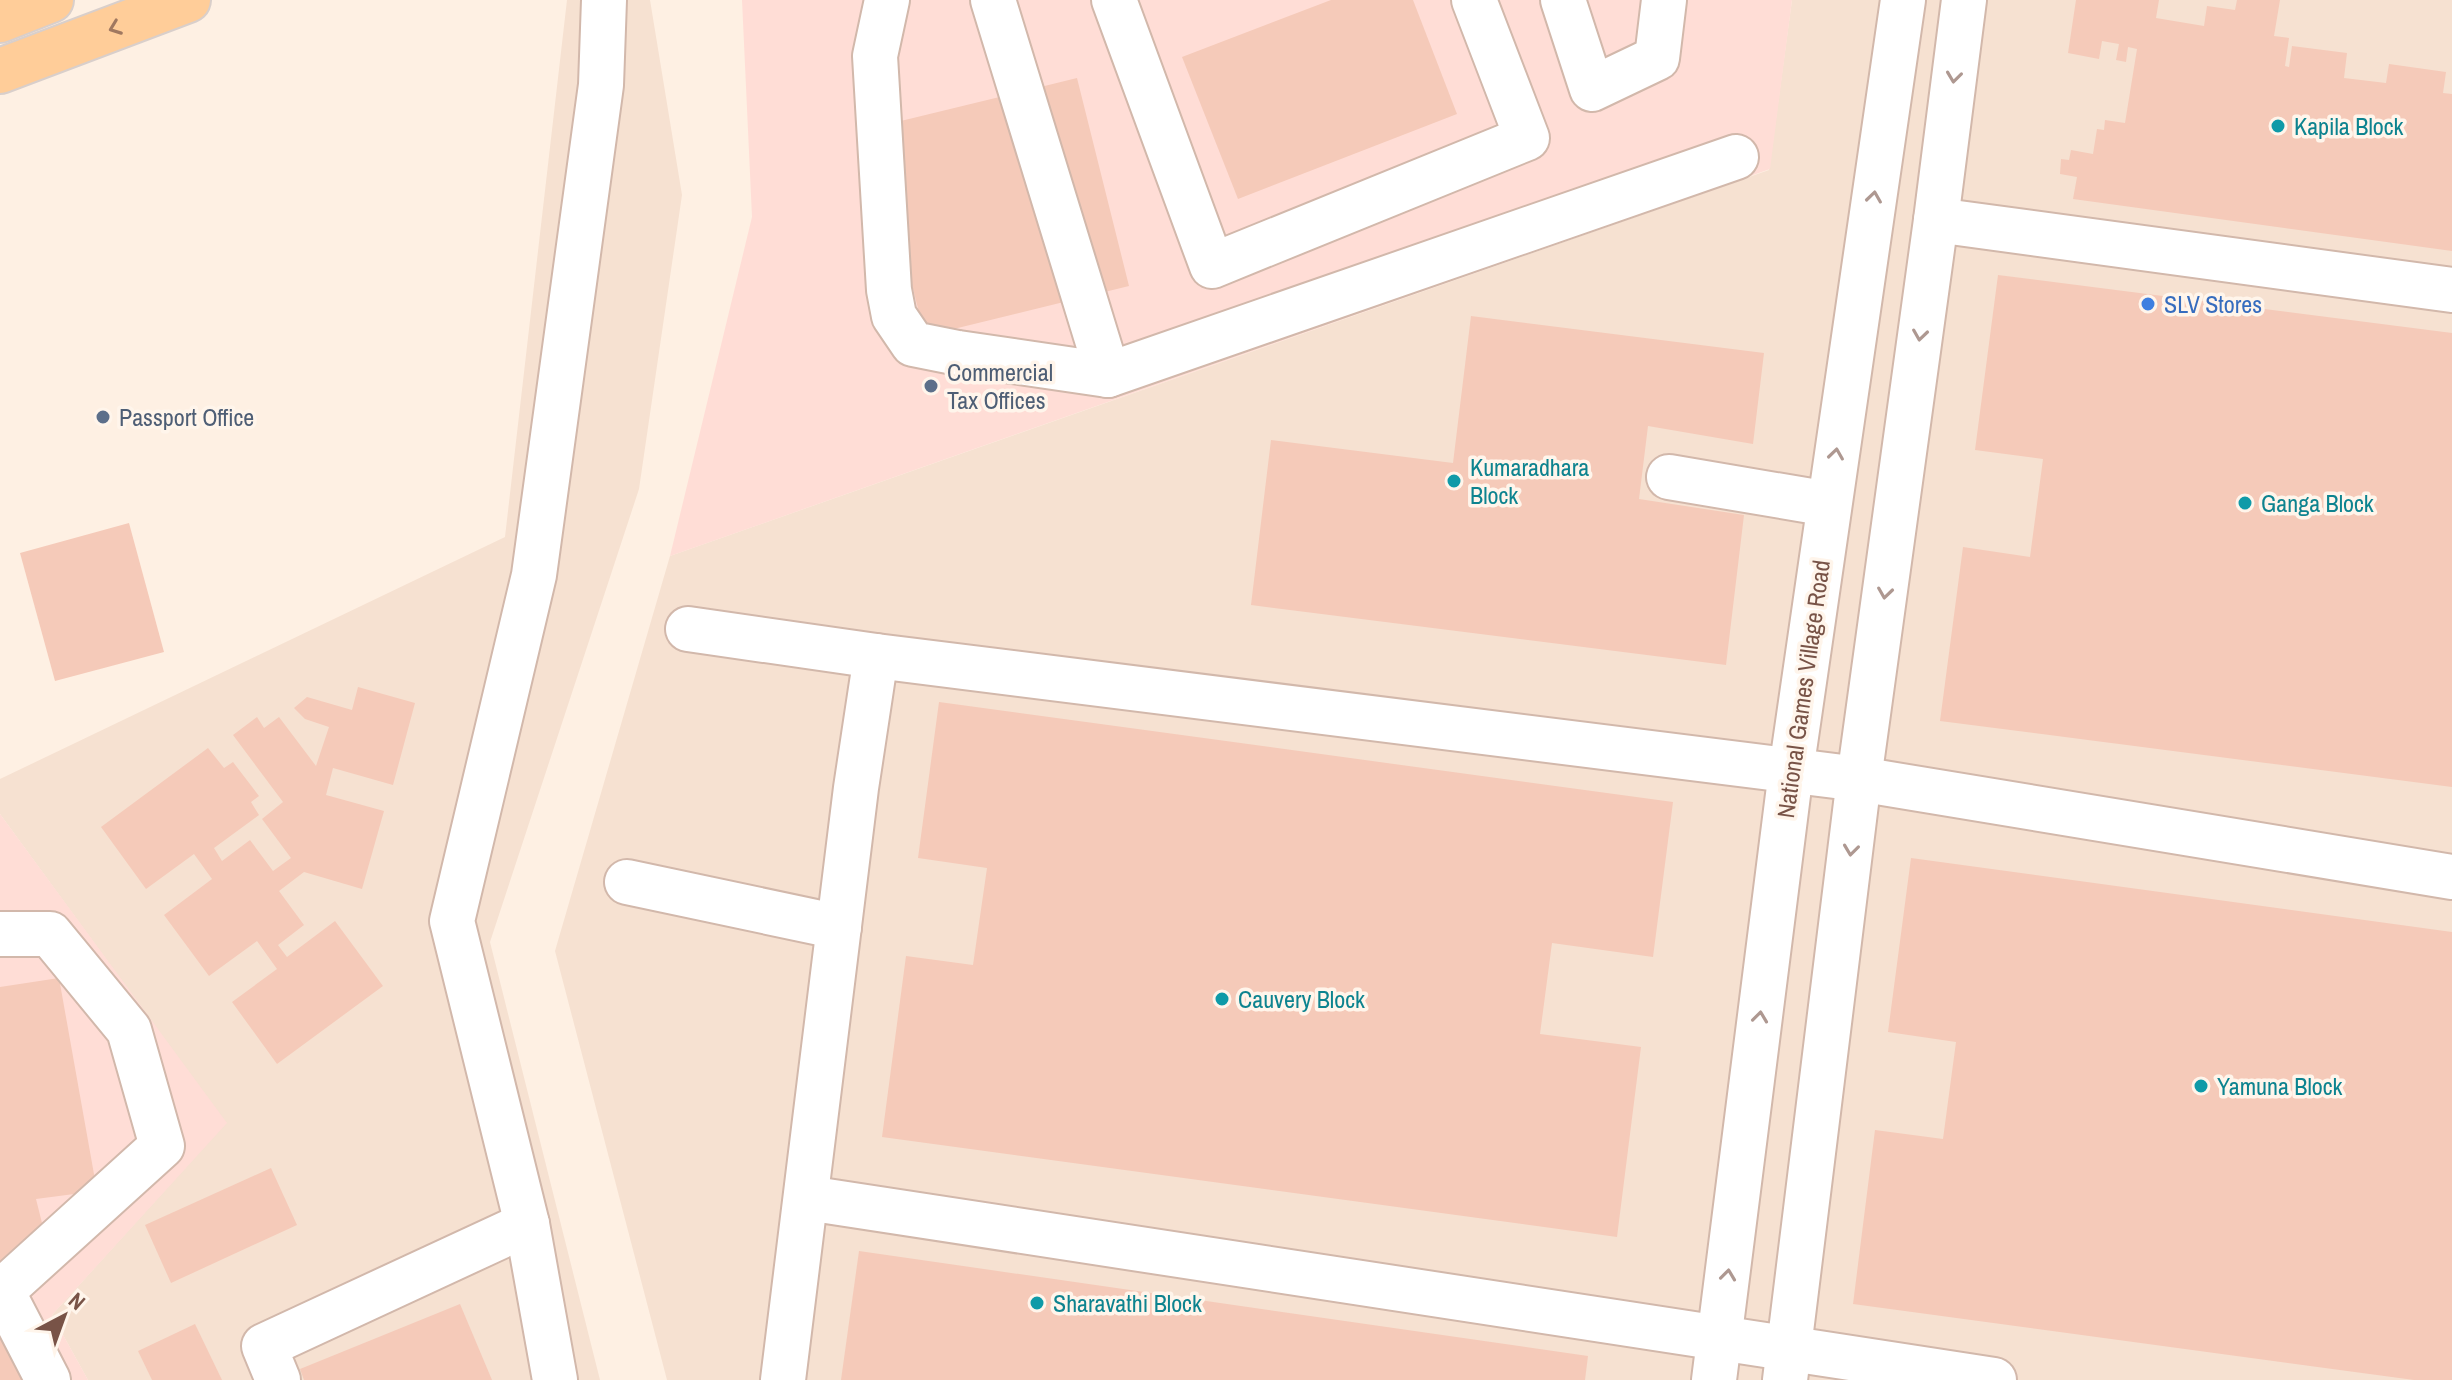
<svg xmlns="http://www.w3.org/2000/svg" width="2452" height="1380" font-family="'Archivo Narrow',sans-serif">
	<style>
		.residential { fill: #f6e1d1 }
		.commercial { fill: #ffddd6 }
		.building { fill: #f5cab9 }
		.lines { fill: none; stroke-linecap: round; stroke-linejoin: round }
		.minor-casing { stroke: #d2b8ab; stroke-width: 48 }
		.major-casing { stroke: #d9cfcb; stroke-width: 48 }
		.minor { stroke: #fff; stroke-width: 44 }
		.major { stroke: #ffcd99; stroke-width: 44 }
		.oneway { stroke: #a07860 }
		.oneway2 { stroke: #ae9891 }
		.culture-dot { fill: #0f9aa8; stroke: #fff5eb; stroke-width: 3 }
		.shop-dot { fill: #3f7fe0; stroke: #fff5eb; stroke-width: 3 }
		.service-dot { fill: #5c6f8a; stroke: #fff5eb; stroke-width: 3 }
		.labels { text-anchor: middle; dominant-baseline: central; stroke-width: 7; stroke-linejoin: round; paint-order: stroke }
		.culture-label { font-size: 24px; fill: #0d838f; stroke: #fff5eb; text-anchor: start }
		.shop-label { font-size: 24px; fill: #366cbe; stroke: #fff5eb; text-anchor: start }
		.service-label { font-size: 24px; fill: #4e5e75; stroke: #fff5eb; text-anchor: start }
		.street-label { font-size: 24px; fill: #785347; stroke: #fff5eb }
	</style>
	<rect width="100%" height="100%" fill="#fef0e3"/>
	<g class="residential">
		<path d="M567,0H650L682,195L639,489L490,942L600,1380H88L52,1315L226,1123L0,814V779L505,537Z"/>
		<path d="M1792,0H2452V1380H667L555,951L670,556L1769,170Z"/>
	</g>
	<g class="commercial">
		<path d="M742,0H1792L1770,169L670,556L752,217Z"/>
		<path d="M0,814L227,1123L52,1315L88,1380H0Z"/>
	</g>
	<g class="building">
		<path d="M1331,0H1413L1457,114L1238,199L1182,57Z"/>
		<path d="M2076,0H2159L2156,18L2204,26L2207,6L2235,10L2237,0H2280L2274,36L2289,38L2285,66L2289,67L2292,46L2347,53L2344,78L2386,83L2389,64L2446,72L2443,93L2452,94V251L2073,199L2077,177L2060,174L2061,159L2069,160L2071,150L2093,154L2097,129L2104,130L2105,120L2125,123L2137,49L2128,47L2126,62L2116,60L2119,44L2102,41L2099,59L2068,53Z"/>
		<path d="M1077,78L1129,286L925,336L872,128Z"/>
		<path d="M1998,275L2452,333V787L1940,721L1963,547L2030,557L2043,459L1975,450Z"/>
		<path d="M1471,316L1764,353L1753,444L1648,426L1639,499L1744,515L1726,665L1251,605L1271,440L1453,463Z"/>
		<path d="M129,523L164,652L55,681L20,553Z"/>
		<path d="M358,687L415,703L393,785L333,768L326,795L384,811L362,889L304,872L279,891L304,925L278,945L287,957L335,921L383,986L277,1064L232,1002L277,969L257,941L209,976L164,915L212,879L194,854L146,889L101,827L208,748L224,768L233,762L259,796L251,802L259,815L214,848L222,861L250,840L273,871L291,858L262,819L283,802L233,735L257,717L264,728L279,717L316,766L329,727L305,719L294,708L307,697L352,710Z"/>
		<path d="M939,702L1673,802L1653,957L1552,943L1540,1034L1641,1047L1617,1237L882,1137L906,956L973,965L987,868L918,858Z"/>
		<path d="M1911,858L2452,932V1380H2414L1853,1304L1875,1130L1943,1139L1956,1042L1888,1032Z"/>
		<path d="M59,978L97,1191L36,1199L42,1223L0,1268V987Z"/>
		<path d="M271,1168L297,1225L171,1283L145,1225Z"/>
		<path d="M859,1251L1588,1356L1585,1380H841Z"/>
		<path d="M460,1304L492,1380H304L300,1369Z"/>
		<path d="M195,1324L222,1380H152L138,1351Z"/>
		<path d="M0,1338L24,1380H0Z"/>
	</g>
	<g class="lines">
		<g class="minor-casing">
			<g id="minor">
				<path d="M887,0L875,56L889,290L894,316L913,344L958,353L1108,375L1736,157"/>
				<path d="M993,0L1108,375"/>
				<path d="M1114,0L1212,266L1527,138L1474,0"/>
				<path d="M1563,0L1592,89L1657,58L1664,0"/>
				<path d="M1936,220L2452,290"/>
				<path d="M1669,477L1829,504"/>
				<path d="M688,629L876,656"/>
				<path d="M627,882L839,927"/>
				<path d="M0,934H50L129,1030L162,1146L2,1291L48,1380"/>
				<path d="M807,1198L1994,1380"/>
				<path d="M278,1380L264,1346L527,1224"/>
				<path d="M555,1380L527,1224L452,921L534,575L601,85L604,0"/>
				<path d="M783,1380L856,788L876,656L1859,779L2452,877"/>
				<path d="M1714,1380L1791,771L1903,0"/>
				<path d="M1785,1380L1859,779L1936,220L1964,0"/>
			</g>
		</g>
		<g class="major-casing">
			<g id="major">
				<path d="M0,20L51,0"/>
				<path d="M0,71L188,0"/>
			</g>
		</g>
		<use href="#minor" class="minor"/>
		<use href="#major" class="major"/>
	</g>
	<defs><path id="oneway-chevron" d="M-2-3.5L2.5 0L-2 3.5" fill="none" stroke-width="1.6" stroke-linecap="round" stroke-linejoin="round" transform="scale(2)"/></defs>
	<use class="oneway" href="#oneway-chevron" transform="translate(115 28) rotate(159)"/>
	<g class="oneway2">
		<use href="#oneway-chevron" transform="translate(1954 77) rotate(97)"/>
		<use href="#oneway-chevron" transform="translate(1874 197) rotate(-82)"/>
		<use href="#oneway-chevron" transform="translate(1920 335) rotate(98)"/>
		<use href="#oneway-chevron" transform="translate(1836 454) rotate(-82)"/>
		<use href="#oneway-chevron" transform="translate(1885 593) rotate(98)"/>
		<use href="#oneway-chevron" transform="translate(1851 850) rotate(97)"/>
		<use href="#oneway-chevron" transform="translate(1760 1017) rotate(-83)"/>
		<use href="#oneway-chevron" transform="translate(1728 1275) rotate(-83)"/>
	</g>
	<g class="culture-dot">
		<circle cx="2278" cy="126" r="8"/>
		<circle cx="1454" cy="481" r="8"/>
		<circle cx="2245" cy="503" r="8"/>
		<circle cx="1222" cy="999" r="8"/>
		<circle cx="2201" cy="1086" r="8"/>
		<circle cx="1037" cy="1303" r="8"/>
	</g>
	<circle class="shop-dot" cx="2148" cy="304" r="8"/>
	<g class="service-dot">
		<circle cx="931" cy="386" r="8"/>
		<circle cx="103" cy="417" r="8"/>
	</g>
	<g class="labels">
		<g class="culture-label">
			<text x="2294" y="126">Kapila Block</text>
			<text x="1470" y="467">Kumaradhara<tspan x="1470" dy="28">Block</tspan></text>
			<text x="2261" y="503">Ganga Block</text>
			<text x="1238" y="999">Cauvery Block</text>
			<text x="2217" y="1086">Yamuna Block</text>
			<text x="1053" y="1303">Sharavathi Block</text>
		</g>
		<g class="shop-label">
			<text x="2164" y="304">SLV Stores</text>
		</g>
		<g class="service-label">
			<text x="947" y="372">Commercial<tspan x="947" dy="28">Tax Offices</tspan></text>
			<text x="119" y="417">Passport Office</text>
		</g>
		<g class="street-label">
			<text transform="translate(1803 689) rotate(-82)">National Games Village Road</text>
		</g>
	</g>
	<g transform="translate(64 1316) rotate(41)" stroke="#fff5eb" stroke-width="6" paint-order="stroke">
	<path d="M0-6L14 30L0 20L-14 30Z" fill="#785347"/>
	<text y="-12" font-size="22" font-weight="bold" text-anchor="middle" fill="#785347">N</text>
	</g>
</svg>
